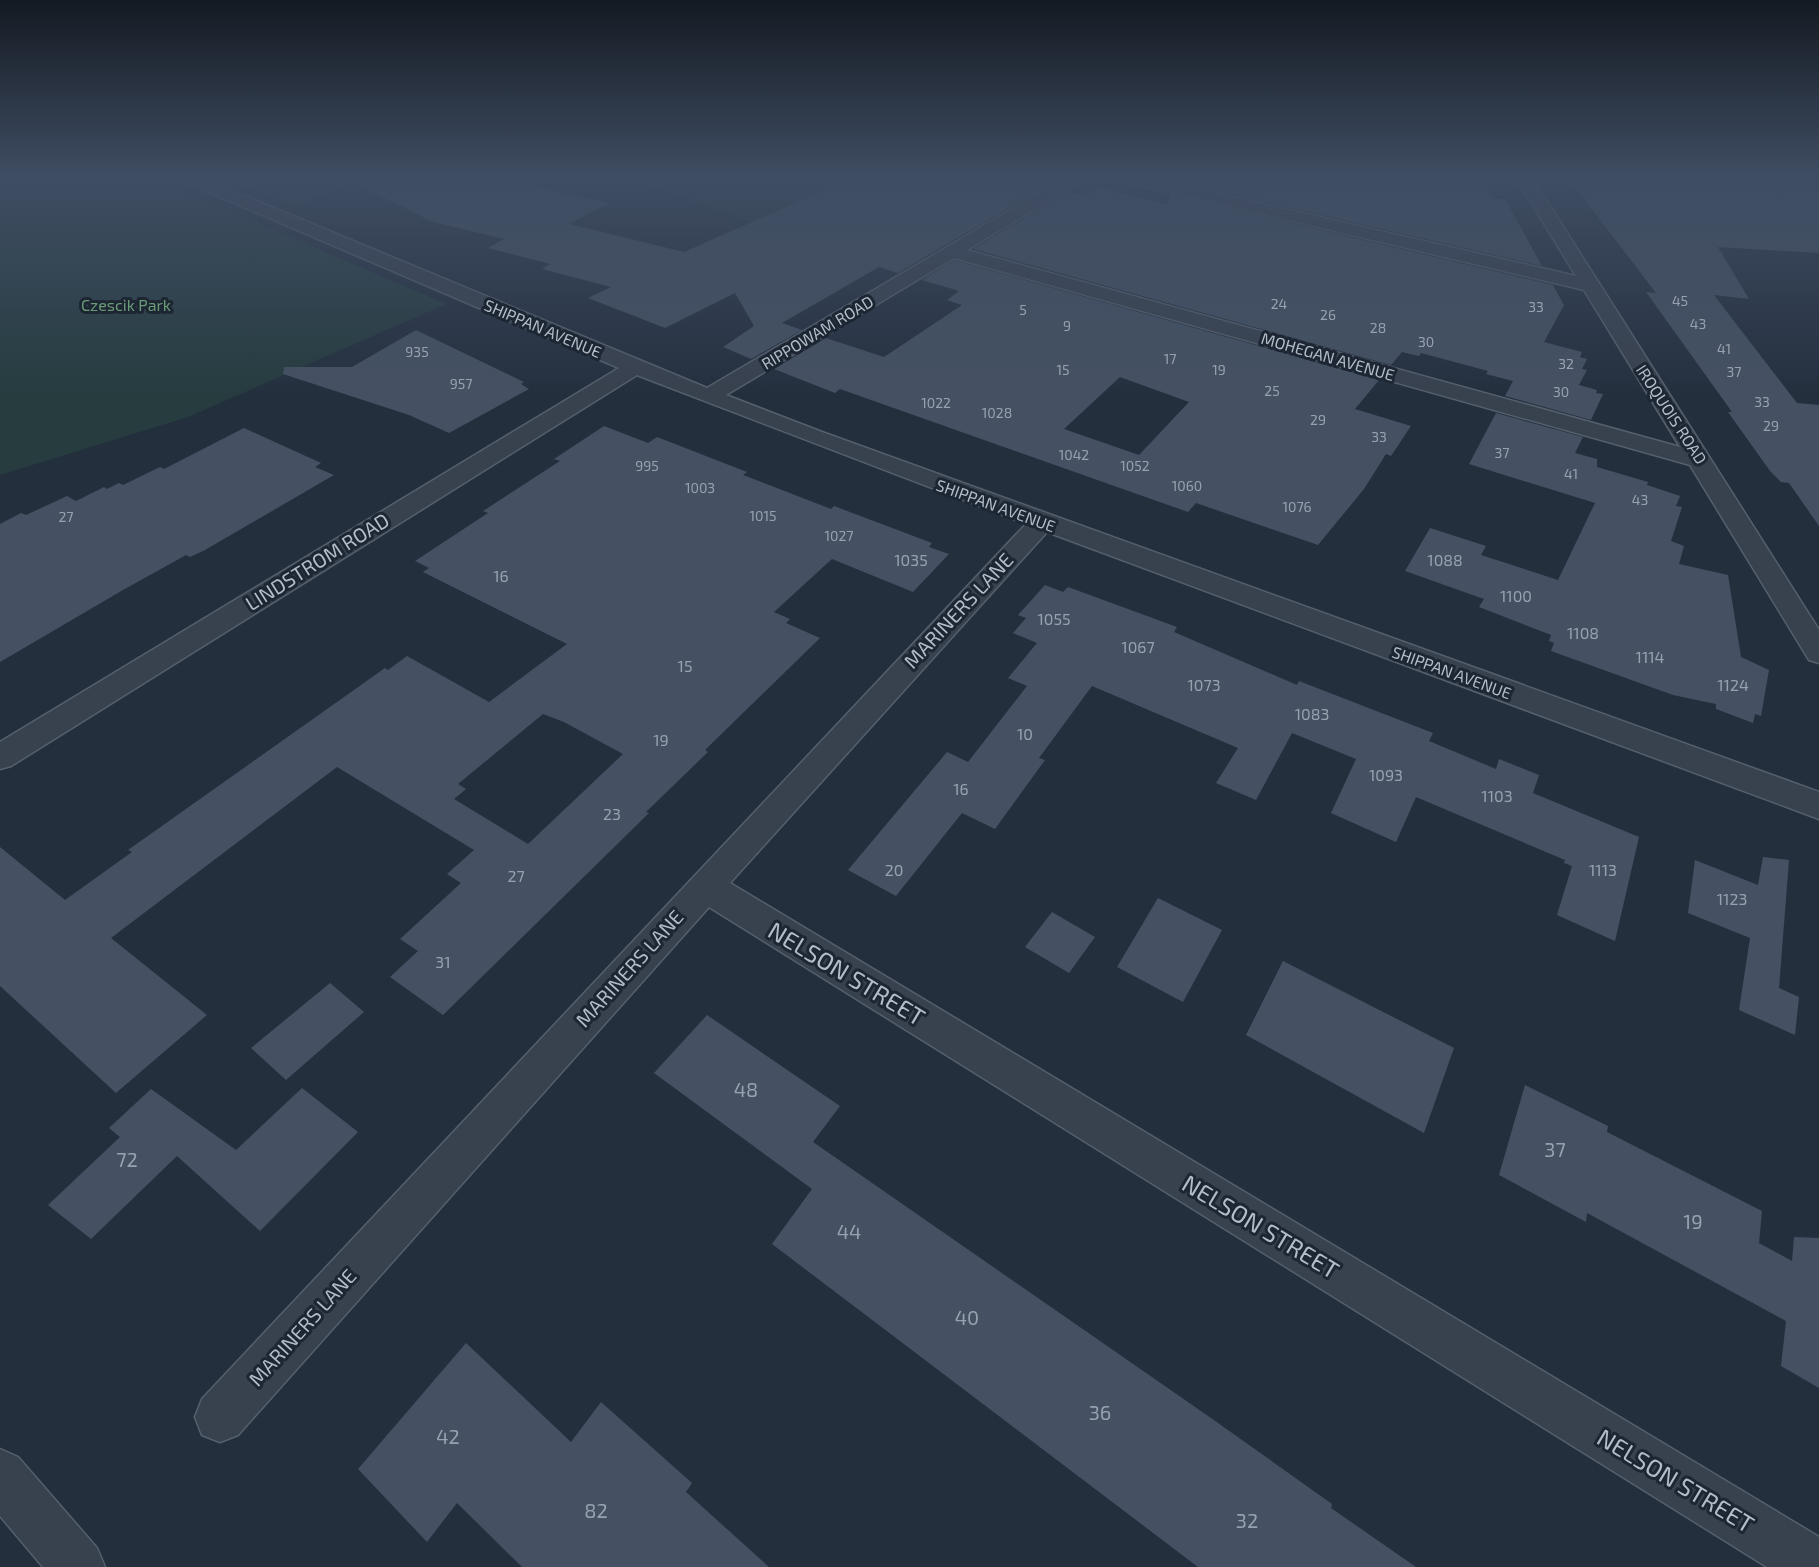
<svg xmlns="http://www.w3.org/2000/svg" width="1819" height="1567" font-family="'Exo 2',sans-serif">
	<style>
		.green { fill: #263c3f }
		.building { fill: #455162; fill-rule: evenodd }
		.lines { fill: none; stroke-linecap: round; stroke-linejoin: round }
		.street-casing { stroke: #565f6c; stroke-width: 3 }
		.street { fill: #38414e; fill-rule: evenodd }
		.labels { text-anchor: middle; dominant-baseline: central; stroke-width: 6; stroke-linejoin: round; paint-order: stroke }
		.far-number-label { font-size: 14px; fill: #98a1af }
		.far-park-label { font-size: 16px; fill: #6b9a76; stroke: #1d2633 }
		.far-street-label { font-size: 16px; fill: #b4bcc9; stroke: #1d2633 }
		.number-label { font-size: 16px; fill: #98a1af }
		.street-label { font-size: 20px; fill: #b4bcc9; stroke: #1d2633 }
		.near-number-label { font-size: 20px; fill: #98a1af }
		.near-street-label { font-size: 24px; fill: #b4bcc9; stroke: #1d2633 }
	</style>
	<rect width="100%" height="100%" fill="#242f3e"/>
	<g class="green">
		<path d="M0,176H148L446,304L188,417L0,475Z"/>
		<path d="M218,176H366L296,208Z"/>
		<path d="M625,176H910L797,221L758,224Z"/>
	</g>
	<g class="building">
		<path d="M342,176H490L609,203L569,224L684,252L857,176H947L971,182L983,176H1007L1046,186L898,273L879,267L782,323L802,330L751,359L723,347L754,326L735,293L665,328L588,298L611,287L542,269L550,264L488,248L504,239L430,221Z"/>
		<path d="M1172,176H1480L1493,199H1505L1542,266L1171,180Z"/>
		<path d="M1730,176H1802L1819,191V253L1718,247L1749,299L1714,295L1797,403L1819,405V526L1789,483L1781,482L1770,471L1728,412H1732L1646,292L1656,293L1569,179L1737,183Z"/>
		<path d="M1099,187L1168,205L1170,194L1553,285L1564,305L1544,342L1582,352L1580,357L1587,359L1582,369L1587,370L1579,385L1597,390L1596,393L1603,394L1591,420L1505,396L1513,381L1486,374L1488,371L1421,353L1419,356L1402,352L1391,365L973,249L1068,192L1084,196Z"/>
		<path d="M954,260L1379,380L1355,409L1411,426L1391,456L1386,454L1364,489L1318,545L1196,503L1188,512L840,389L835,393L774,369L826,338L884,357L962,305L947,300L959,291L922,280ZM1120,377L1189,402L1139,455L1064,429Z"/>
		<path d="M416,330L524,382L521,384L529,389L449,433L409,415L283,374L284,367H352Z"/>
		<path d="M1496,413L1583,437L1575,453L1597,459V467L1648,482L1647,485L1680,496L1676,506L1682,507L1671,541L1684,546L1679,564L1728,575L1741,657L1769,670L1761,716L1755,714L1753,723L1716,709V704L1673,695L1551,651L1554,643L1549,641L1551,635L1479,607L1484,599L1405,571L1430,528L1486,546L1481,555L1558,580L1595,503L1469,464Z"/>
		<path d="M604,426L648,443L657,437L747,472L743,475L831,509L834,506L932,543L929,547L949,554L913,592L832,559L774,612L790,619L786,623L820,638L705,750L708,752L646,812L649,813L443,1015L390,977L418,951L400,939L461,883L447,874L474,850L337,767L111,938L207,1015L116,1093L0,986V847L65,900L132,852L128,850L385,668L388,670L407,656L489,702L567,644L423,572L429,568L415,561L488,513L483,511L560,461L554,459ZM543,714L564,722L623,754L528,844L454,799L466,789L458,784Z"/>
		<path d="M244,428L321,463L315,467L334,475L205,550L190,557L186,555L123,590L0,662V524L21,513L26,515L67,496L76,501L104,487L107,489L119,483L123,485L160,467L164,469Z"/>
		<path d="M1045,585L1063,592L1068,587L1177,627L1174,632L1297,685L1299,681L1433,733L1429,741L1496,769L1499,759L1539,775L1533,793L1639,837L1615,941L1557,915L1572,866L1564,863L1565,860L1416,797L1396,842L1331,813L1356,759L1292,733L1256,800L1216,783L1238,748L1092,686L1039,758L1045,760L995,829L962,813L896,896L848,870L947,752L968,762L1027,686L1008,678L1037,643L1013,633L1026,618L1018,615Z"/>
		<path d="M1763,857L1789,860L1779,988L1799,997L1795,1035L1739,1010L1750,938L1688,913L1695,860L1758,885Z"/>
		<path d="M1158,898L1222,930L1183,1002L1117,967Z"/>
		<path d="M1052,912L1095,937L1069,973L1025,947Z"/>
		<path d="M1283,961L1454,1048L1424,1133L1246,1035Z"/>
		<path d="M330,983L364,1012L286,1080L251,1048Z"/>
		<path d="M707,1015L840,1106L813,1142L1211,1418L1332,1504L1331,1508L1416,1567H1198L772,1244L812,1189L654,1073Z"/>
		<path d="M1525,1085L1608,1126L1607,1132L1762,1211L1759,1243L1792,1261L1794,1237L1819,1238V1388L1781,1366L1786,1321L1587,1213L1586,1222L1499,1175Z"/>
		<path d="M302,1088L358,1132L260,1231L177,1156L91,1239L48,1205L120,1137L109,1128L151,1089L236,1150Z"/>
		<path d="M466,1343L571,1442L601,1402L692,1483L686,1492L769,1567H522L457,1503L427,1542L358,1469Z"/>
	</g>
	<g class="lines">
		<g class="street-casing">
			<g id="street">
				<path d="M176,176H197L707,388L1068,176H1087L1085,179L967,250L1680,447L1584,290L1123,181L1115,176H1142L1576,276L1515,176H1531L1819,630V663L1809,660L1690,465L954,258L726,395L822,432L1819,792V819L1047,532L730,883L1819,1537V1567H1767L709,907L238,1435L220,1442L202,1435L195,1417L202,1399L1026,524L637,375L11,766L0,769V742L619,368L178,179Z"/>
				<path d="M0,1449L18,1457L97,1548L105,1567H43L0,1516Z"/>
			</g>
		</g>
		<use href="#street" class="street"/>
	</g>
	<linearGradient id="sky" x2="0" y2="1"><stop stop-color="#141a22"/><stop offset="0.45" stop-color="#3f4d63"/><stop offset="1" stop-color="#3f4d63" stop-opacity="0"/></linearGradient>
	<rect width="1819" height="395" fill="url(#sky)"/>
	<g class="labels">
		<g class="far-number-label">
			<text x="1680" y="300">45</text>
			<text x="1279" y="303">24</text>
			<text x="1536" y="306">33</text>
			<text x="1023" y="309">5</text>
			<text x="1328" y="314">26</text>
			<text x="1698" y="323">43</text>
			<text x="1067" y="325">9</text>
			<text x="1378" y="327">28</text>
			<text x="1426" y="341">30</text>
			<text x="1724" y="348">41</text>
			<text x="417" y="351">935</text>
			<text x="1170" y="358">17</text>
			<text x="1566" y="363">32</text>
			<text x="1063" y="369">15</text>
			<text x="1219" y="369">19</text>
			<text x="1734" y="371">37</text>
			<text x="461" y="383">957</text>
			<text x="1272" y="390">25</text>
			<text x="1561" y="391">30</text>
			<text x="1762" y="401">33</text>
			<text x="936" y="402">1022</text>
			<text x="997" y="412">1028</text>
			<text x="1318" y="419">29</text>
			<text x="1771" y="425">29</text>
			<text x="1379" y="436">33</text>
			<text x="1502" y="452">37</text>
			<text x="1074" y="454">1042</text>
			<text x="647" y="465">995</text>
			<text x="1135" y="465">1052</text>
			<text x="1571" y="473">41</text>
			<text x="1187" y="485">1060</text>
			<text x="700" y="487">1003</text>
			<text x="1640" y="499">43</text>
			<text x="1297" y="506">1076</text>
			<text x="763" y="515">1015</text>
			<text x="66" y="516">27</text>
			<text x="839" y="535">1027</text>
		</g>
		<g class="far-park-label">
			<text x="126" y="304">Czescik Park</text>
		</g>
		<g class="far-street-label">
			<text transform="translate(543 328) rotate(23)">SHIPPAN AVENUE</text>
			<text transform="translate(817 332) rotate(-31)">RIPPOWAM ROAD</text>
			<text transform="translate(1328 356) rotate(16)">MOHEGAN AVENUE</text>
			<text transform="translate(1672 414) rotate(57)">IROQUOIS ROAD</text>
			<text transform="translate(996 505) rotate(20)">SHIPPAN AVENUE</text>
			<text transform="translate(1452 672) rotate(20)">SHIPPAN AVENUE</text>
		</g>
		<g class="number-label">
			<text x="911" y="559">1035</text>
			<text x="1445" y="559">1088</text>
			<text x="501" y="575">16</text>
			<text x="1516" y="595">1100</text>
			<text x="1054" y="618">1055</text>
			<text x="1583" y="632">1108</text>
			<text x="1138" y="646">1067</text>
			<text x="1650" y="656">1114</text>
			<text x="685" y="665">15</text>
			<text x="1204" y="684">1073</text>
			<text x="1733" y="684">1124</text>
			<text x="1312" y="713">1083</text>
			<text x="1025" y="733">10</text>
			<text x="661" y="739">19</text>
			<text x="1386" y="774">1093</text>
			<text x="961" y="788">16</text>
			<text x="1497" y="795">1103</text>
			<text x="612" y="813">23</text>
			<text x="894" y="869">20</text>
			<text x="1603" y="869">1113</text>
			<text x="516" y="875">27</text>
			<text x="1732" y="898">1123</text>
			<text x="443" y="961">31</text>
		</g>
		<g class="street-label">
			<text transform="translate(317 561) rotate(-32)">LINDSTROM ROAD</text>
			<text transform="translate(958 610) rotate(-47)">MARINERS LANE</text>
			<text transform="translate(629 968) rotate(-48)">MARINERS LANE</text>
			<text transform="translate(302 1327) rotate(-48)">MARINERS LANE</text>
		</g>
		<g class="near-number-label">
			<text x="746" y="1089">48</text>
			<text x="1555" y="1149">37</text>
			<text x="127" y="1159">72</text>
			<text x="1693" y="1221">19</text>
			<text x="849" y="1231">44</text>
			<text x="967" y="1317">40</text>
			<text x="1100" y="1412">36</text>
			<text x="448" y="1436">42</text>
			<text x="596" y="1510">82</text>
			<text x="1247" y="1520">32</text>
		</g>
		<g class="near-street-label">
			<text transform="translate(847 973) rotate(31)">NELSON STREET</text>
			<text transform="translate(1261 1226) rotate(31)">NELSON STREET</text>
			<text transform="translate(1676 1480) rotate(31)">NELSON STREET</text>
		</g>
	</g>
</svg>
